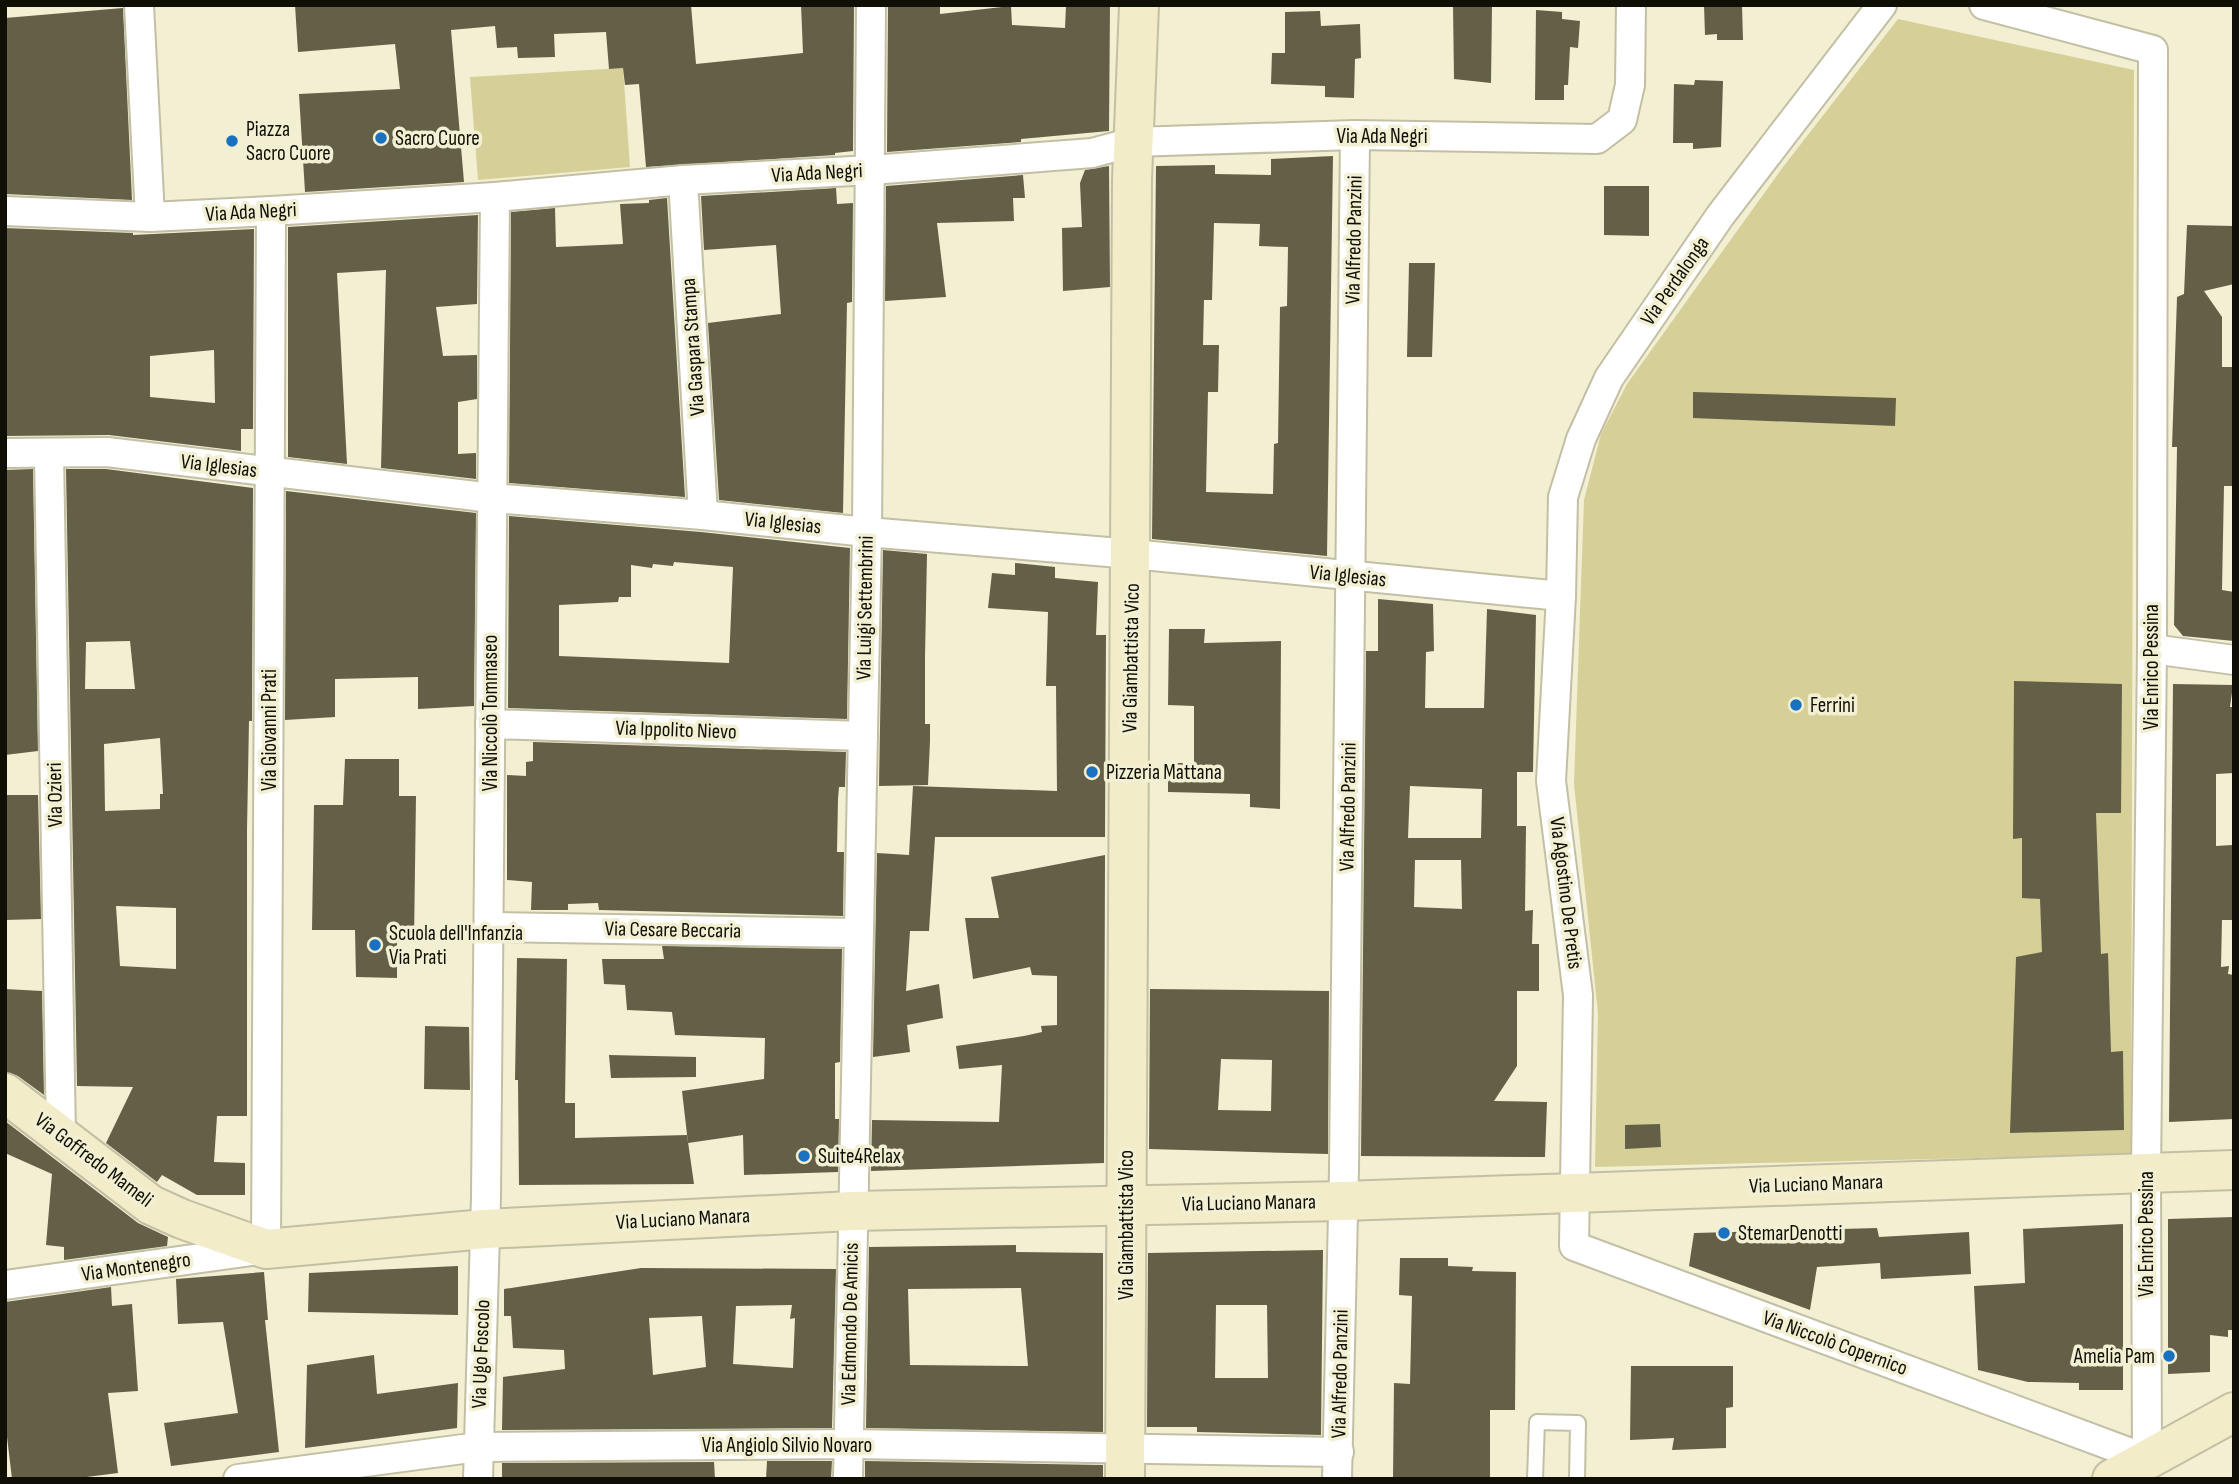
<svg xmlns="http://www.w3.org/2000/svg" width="2239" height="1484" font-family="'Sofia Sans Condensed',sans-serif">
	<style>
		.green { fill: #d6cf98 }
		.building { fill: #646048; fill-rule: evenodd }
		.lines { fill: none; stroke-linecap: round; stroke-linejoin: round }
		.lane-casing { stroke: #c3bfa4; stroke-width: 18 }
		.street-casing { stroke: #c3bfa4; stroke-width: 32 }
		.secondary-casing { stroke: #c3bfa4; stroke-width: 42 }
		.lane { stroke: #fff; stroke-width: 14 }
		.street { stroke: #fff; stroke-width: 28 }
		.secondary { stroke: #f2ecc9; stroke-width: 38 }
		.poi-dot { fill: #1a71bf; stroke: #f2efd2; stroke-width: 2.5 }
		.labels { text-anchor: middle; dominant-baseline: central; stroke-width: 7; stroke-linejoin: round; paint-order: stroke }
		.poi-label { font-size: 21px; fill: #100f06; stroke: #f2efd2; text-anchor: start }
		.street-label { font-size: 21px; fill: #100f06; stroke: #f2efd2 }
	</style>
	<rect width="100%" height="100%" fill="#f2efd2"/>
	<g class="green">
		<path d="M1898,19L2134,70L2131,1156L2017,1157L1595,1167L1598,1013L1574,784L1584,500L1601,434L1627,384L1783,167Z"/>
		<path d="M623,68L630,167L478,180L470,77Z"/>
	</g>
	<g class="building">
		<path d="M295,5H691L696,64L803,53L801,5H854L853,151L835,153V155L646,167L639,84L625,85L623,68L609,69L606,32L554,34L555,57L518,58L517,47L497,48L495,26L451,30L464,182L305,192L299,94L400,89L395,44L298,52Z"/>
		<path d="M888,5H940V14L1011,6L1012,25L1065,28L1066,5H1110L1109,131L1021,139V142L887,152Z"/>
		<path d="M1453,5L1492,6L1491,83L1454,79Z"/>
		<path d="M1704,5H1742L1743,40H1717V34L1705,35Z"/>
		<path d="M123,8L132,200L5,194V18Z"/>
		<path d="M1536,10L1562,12V19L1580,21L1578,48L1570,47L1568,85H1564V100H1535Z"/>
		<path d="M1320,11L1321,26L1360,24L1361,58L1355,59L1354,98L1325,97V86L1271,84L1272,53H1285V12Z"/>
		<path d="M1695,80L1723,81L1721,147L1693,149V143H1673L1674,84L1694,85Z"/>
		<path d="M1333,156L1327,556L1152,539L1156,166L1215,165V174L1271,175V159ZM1214,223L1260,224L1259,246L1288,247L1287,306L1280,307L1278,443L1274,444L1273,494L1206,492L1208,392H1218L1219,345H1203L1204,300H1212Z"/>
		<path d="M1109,166L1110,287L1063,291L1062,228L1082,227L1080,183L1085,170Z"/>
		<path d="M1023,175L1025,198H1013L1014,221L937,223L946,297L885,301L886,186Z"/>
		<path d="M1604,186H1649V236L1604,235Z"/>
		<path d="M836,188L837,204L853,203L852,302L847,303L843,513L719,500L708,323L781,314L776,245L704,250L701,196Z"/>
		<path d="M667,198L685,497L509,483L511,212L555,208L556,247L623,244L620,204L649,203V200Z"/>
		<path d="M478,215L477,304L436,307L443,356L477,355V399L458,402V454L476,453V479L381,468L386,270L337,273L347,464L288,457V227Z"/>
		<path d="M2187,225L2234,226V284L2204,291L2222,317V367H2234V486H2224L2222,590L2234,592V641L2183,636L2174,625L2177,447H2172L2177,297L2184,294Z"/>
		<path d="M5,228L133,233V235L254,229L253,429H241V451L109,435L5,436ZM214,350L215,403L150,397V356Z"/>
		<path d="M1409,263H1435L1432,357H1407Z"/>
		<path d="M1693,392L1896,398L1895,426L1693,418Z"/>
		<path d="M33,469L38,751L5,755V470Z"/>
		<path d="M66,469H106L253,488L252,721H249L247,830V1116H217L214,1162L245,1163V1195H197L162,1175L157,1182L106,1143L133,1087L77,1086ZM130,641L135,689H85L86,642ZM160,738L163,794H160V809L105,811L104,744ZM116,906L176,908V969L120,966Z"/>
		<path d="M286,491L476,513L474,706L418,709V677L335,679V717L285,720Z"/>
		<path d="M509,516L701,532L850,548L847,719L508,708ZM674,562L733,567L729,663L559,656V605L618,602L619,597H631V565L652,568L653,564L673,566Z"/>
		<path d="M883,550L927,554L925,657V724H930V741L928,785L879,786Z"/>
		<path d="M1015,563L1055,567V578L1098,582L1096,635H1106L1105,837H935L929,931H910L906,991L939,984L943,1018L907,1025L910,1052L873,1057L877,853L909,855L913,786L1057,791L1056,686H1046L1048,612L988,608L992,573L1015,575Z"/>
		<path d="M1378,599L1433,604L1434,651L1426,652L1425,708H1484L1487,609L1536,615L1533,772H1517V826H1526L1525,911L1533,910L1532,944H1539V991H1517V1066L1494,1101L1547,1102L1545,1157L1361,1156L1366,651H1378ZM1410,786L1482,789L1481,838H1408ZM1415,860H1461L1462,909L1414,907Z"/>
		<path d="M1169,629H1205L1204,643L1281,641L1280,809L1250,807V794L1168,792V763H1194V706L1168,705Z"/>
		<path d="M2014,681L2122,684L2121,813H2096L2101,954L2108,953L2111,1052L2123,1051L2124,1130L2010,1133L2016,957L2042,952L2040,899L2022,898V838L2013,839Z"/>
		<path d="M2173,684L2233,685L2230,707H2234V773L2216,774V846L2232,845L2234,867V920H2222L2221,967L2229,966L2228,974L2234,975V1119L2169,1122Z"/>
		<path d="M533,742L846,752L845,787H839L838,799L837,852H844L843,916L599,910L598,903L568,904V910H531L532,882L507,880V775L526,776V762L533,761Z"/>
		<path d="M345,759H399V796H416L414,941L397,942V978L356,977L355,930H312L314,805H343Z"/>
		<path d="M5,795H38L41,919L5,920Z"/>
		<path d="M1105,855L1104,1163L871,1171L872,1120L999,1122L1002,1065L959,1069L956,1046L1024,1036L1042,1032L1041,1026L1057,1025V976L1032,975L1030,967L973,979L965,918H999L991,877Z"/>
		<path d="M662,946L842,949L840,1062L835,1063V1119H839L838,1172L744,1175L743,1135L688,1143L682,1091L764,1079L765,1038L675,1035L672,1012L627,1010L625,985L604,984L602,959H664Z"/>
		<path d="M517,958L567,959L565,1103H575V1138L687,1135L694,1184L519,1185L518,1080H515Z"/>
		<path d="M5,989L42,991L44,1095L18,1076L5,1072Z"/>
		<path d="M1150,989L1329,991L1328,1154L1149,1149ZM1221,1059L1272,1060L1271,1111L1218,1110Z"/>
		<path d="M425,1026L469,1027L470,1090L424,1089Z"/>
		<path d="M609,1055L696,1057V1077L611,1078Z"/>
		<path d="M5,1121L138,1223L168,1237L167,1246L64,1260V1247L46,1245L52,1174L5,1153Z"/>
		<path d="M1660,1124L1661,1147L1625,1149V1125Z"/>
		<path d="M2234,1217V1330H2228V1337L2210,1335V1372L2168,1374V1219Z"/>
		<path d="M2123,1224V1390H2079V1383L2028,1382L1978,1370L1974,1286L2025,1283L2023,1229Z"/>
		<path d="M1877,1228L1879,1237L1969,1232L1971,1274L1881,1279L1880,1263L1817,1267L1810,1310L1689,1266L1694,1233Z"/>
		<path d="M1016,1245V1252L1103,1253V1432L866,1428L869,1247ZM1021,1288L1028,1366L910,1365L908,1289Z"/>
		<path d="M1323,1250L1321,1435L1197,1432V1427H1147L1148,1253ZM1216,1305H1267L1268,1378H1215Z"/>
		<path d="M1400,1258H1448V1266L1473,1267L1472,1271L1516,1272L1515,1410H1490V1479H1393L1394,1383L1410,1384L1412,1296L1399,1295Z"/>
		<path d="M458,1266V1315L308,1312L309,1273Z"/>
		<path d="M641,1268L836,1269L832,1428L502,1430L503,1377L565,1369L564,1350L513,1348L511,1316H504V1289ZM792,1305L790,1319L795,1318L793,1368L733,1364L736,1306ZM702,1316L706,1367L653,1375L649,1318Z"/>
		<path d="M264,1272L268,1320H265L279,1452L171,1466L164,1423L238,1413L223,1322L178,1324L176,1279Z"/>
		<path d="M111,1287L112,1306L132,1304L138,1391L108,1393L118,1473L71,1479H12L5,1420V1302Z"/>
		<path d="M374,1355L377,1394L458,1383L457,1428L305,1448L307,1365Z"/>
		<path d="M1631,1366H1733V1407L1726,1408V1448L1672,1450L1674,1438L1630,1440Z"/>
		<path d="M767,1461H832L831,1479H766Z"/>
		<path d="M865,1461L1103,1465V1479H865Z"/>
		<path d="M714,1462L715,1479H502V1463Z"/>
	</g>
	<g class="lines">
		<g class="lane-casing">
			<path id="lane" d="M1535,1479L1537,1422L1578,1423L1577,1479"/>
		</g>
		<g class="street-casing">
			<g id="street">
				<path d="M139,5L150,217"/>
				<path d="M1882,5L1720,216L1609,378L1581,439L1563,497L1561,596L1551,781L1578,995L1574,1246L2147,1459L2146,1174L2152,649L2153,50L1984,5"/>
				<path d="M683,180L703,515"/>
				<path d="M5,211L150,217L271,211L495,197L683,180L871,170L1092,153L1133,142L1355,135L1597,139L1622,120L1630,85L1631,5"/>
				<path d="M5,453L107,452L492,498L703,515L867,532L1132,554L1561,596"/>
				<path d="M49,454L61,1137"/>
				<path d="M2152,649L2234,660"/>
				<path d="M490,724L863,736"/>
				<path d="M488,927L858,933"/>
				<path d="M5,1285L266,1249L271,211"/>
				<path d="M238,1479L478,1447L849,1444L1339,1452"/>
				<path d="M478,1479L486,1197L495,197"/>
				<path d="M848,1479L867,532L871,5"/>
				<path d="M1337,1479L1344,1169L1355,135"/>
			</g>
		</g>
		<g class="secondary-casing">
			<g id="secondary">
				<path d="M5,1093L151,1205L182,1219L266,1249L485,1229L852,1211L1343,1201L2234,1170"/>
				<path d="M1125,1479L1132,179L1139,5"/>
				<path d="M2112,1479L2234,1412"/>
			</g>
		</g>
		<use href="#lane" class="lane"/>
		<use href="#street" class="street"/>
		<use href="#secondary" class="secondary"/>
	</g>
	<g class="poi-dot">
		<circle cx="381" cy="138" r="7"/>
		<circle cx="232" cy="141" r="7"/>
		<circle cx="1796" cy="705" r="7"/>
		<circle cx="1092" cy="772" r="7"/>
		<circle cx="375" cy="945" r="7"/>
		<circle cx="804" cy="1156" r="7"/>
		<circle cx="1724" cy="1233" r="7"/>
		<circle cx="2169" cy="1356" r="7"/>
	</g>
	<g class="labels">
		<g class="poi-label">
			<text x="246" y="129">Piazza<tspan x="246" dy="24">Sacro Cuore</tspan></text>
			<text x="395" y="138">Sacro Cuore</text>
			<text x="1810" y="705">Ferrini</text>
			<text x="1106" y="772">Pizzeria Mattana</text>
			<text x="389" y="933">Scuola dell'Infanzia<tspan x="389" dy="24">Via Prati</tspan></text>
			<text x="818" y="1156">Suite4Relax</text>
			<text x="1738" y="1233">StemarDenotti</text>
			<text x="2155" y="1356" text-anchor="end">Amelia Pam</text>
		</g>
		<g class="street-label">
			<text x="1382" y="136">Via Ada Negri</text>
			<text transform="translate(817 173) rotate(-3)">Via Ada Negri</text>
			<text transform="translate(251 212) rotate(-3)">Via Ada Negri</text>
			<text transform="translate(1354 240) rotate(-89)">Via Alfredo Panzini</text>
			<text transform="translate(1675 281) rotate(-55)">Via Perdalonga</text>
			<text transform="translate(693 347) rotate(-94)">Via Gaspara Stampa</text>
			<text transform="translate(219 466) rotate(7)">Via Iglesias</text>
			<text transform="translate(783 523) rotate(6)">Via Iglesias</text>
			<text transform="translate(1348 576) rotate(6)">Via Iglesias</text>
			<text transform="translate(865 608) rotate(-89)">Via Luigi Settembrini</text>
			<text transform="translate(1131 658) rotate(-89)">Via Giambattista Vico</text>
			<text transform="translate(2151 667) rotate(-90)">Via Enrico Pessina</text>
			<text transform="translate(490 713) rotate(-90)">Via Niccolò Tommaseo</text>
			<text transform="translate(269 730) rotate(-90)">Via Giovanni Prati</text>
			<text transform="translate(676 730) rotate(2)">Via Ippolito Nievo</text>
			<text transform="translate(55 795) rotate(-91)">Via Ozieri</text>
			<text transform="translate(1348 807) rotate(-89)">Via Alfredo Panzini</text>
			<text transform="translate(1566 893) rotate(83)">Via Agostino De Pretis</text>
			<text transform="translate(673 930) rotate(1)">Via Cesare Beccaria</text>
			<text transform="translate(94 1160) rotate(37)">Via Goffredo Mameli</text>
			<text transform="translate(1816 1184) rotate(-2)">Via Luciano Manara</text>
			<text transform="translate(1249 1203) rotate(-1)">Via Luciano Manara</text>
			<text transform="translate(683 1219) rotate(-3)">Via Luciano Manara</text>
			<text transform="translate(1126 1225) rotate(-90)">Via Giambattista Vico</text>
			<text transform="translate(2146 1234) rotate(-90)">Via Enrico Pessina</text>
			<text transform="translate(136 1267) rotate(-8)">Via Montenegro</text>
			<text transform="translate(850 1324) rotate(-89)">Via Edmondo De Amicis</text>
			<text transform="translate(1835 1343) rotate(20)">Via Niccolò Copernico</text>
			<text transform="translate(481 1354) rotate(-88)">Via Ugo Foscolo</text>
			<text transform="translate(1340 1374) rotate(-89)">Via Alfredo Panzini</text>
			<text x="787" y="1445">Via Angiolo Silvio Novaro</text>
		</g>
	</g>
	<rect width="2239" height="1484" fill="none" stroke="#100f06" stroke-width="14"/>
</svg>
